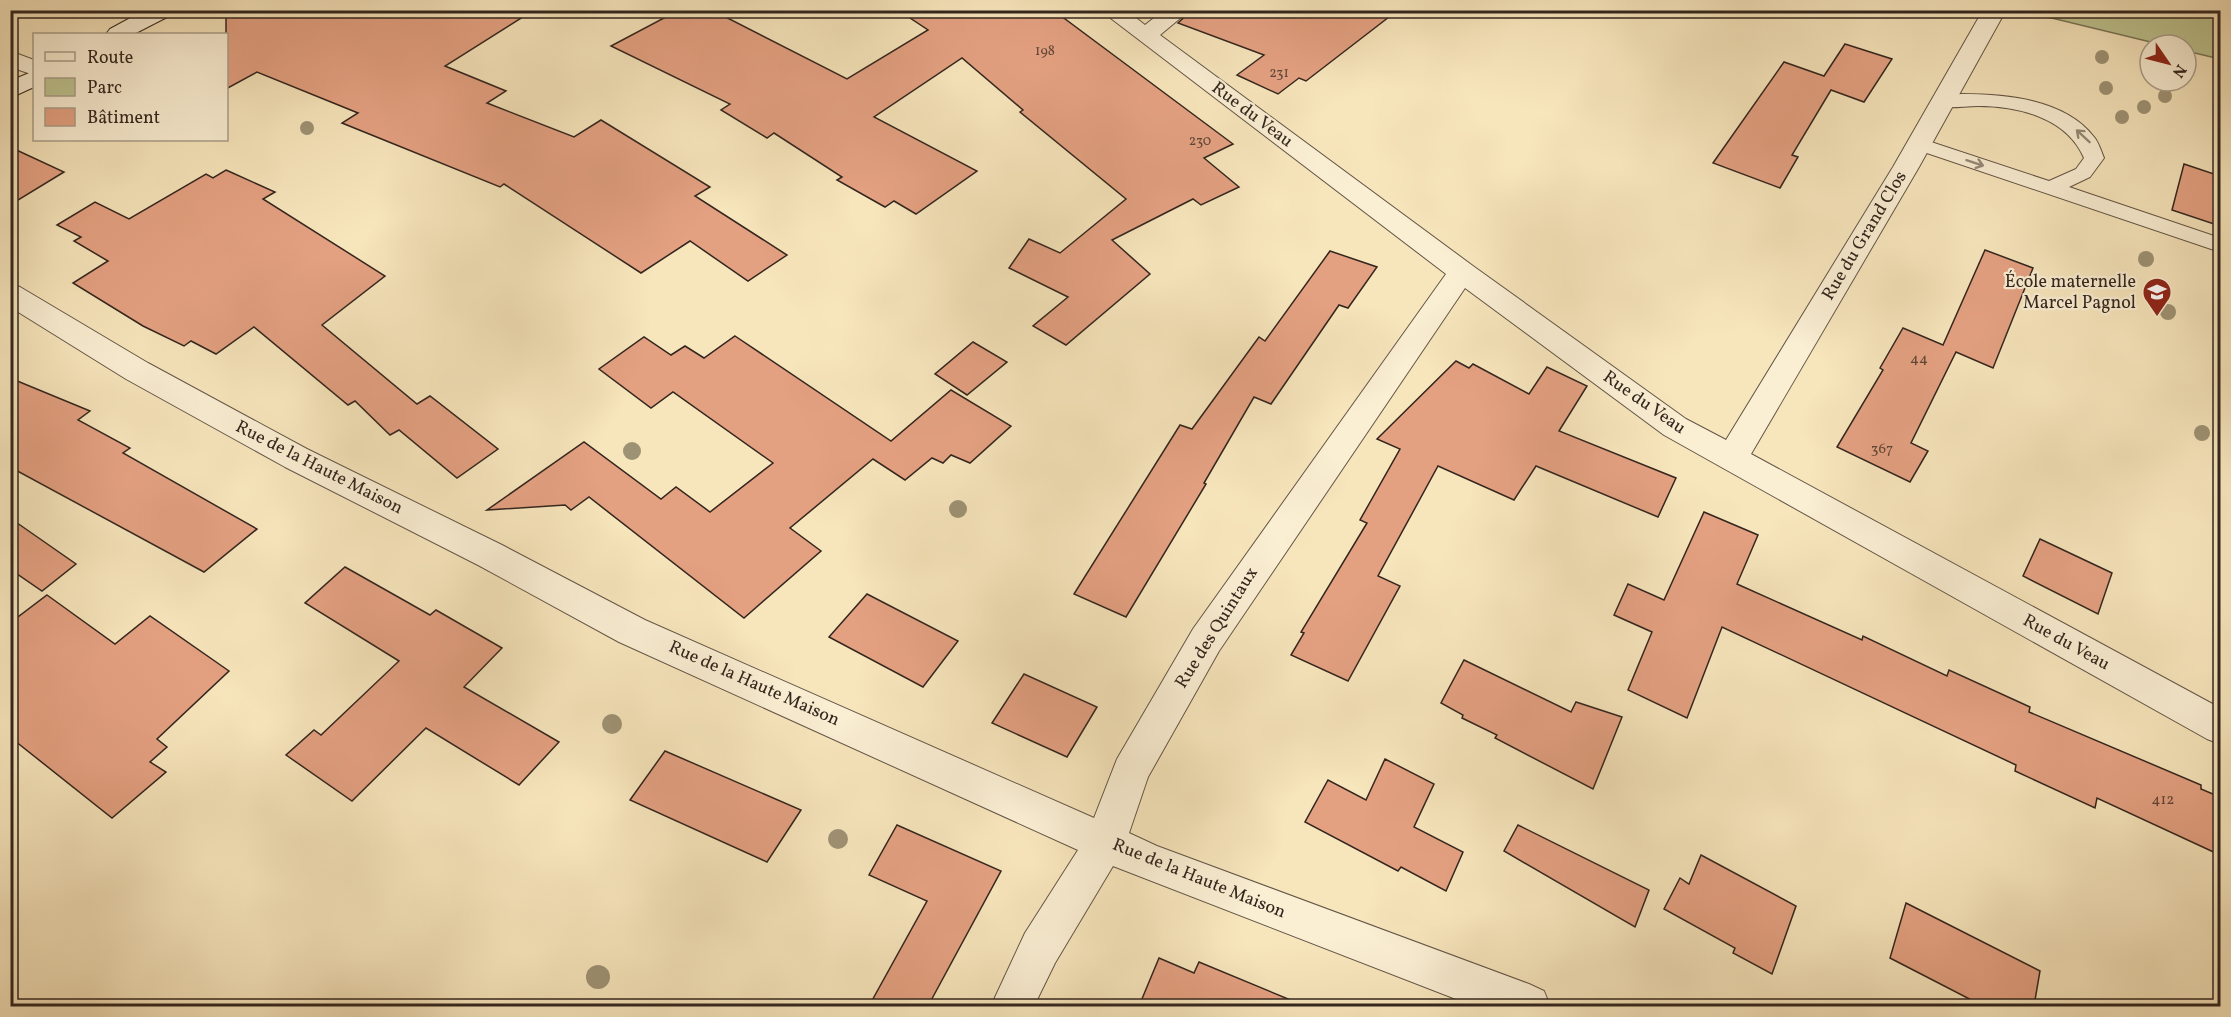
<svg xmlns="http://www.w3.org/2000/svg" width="2231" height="1017" font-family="Vollkorn,serif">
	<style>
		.green { fill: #bec490; stroke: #787557; stroke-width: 1.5 }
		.building { fill: #e4a182; stroke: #33261e; stroke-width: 1.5 }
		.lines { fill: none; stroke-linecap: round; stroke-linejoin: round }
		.service-casing { stroke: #645646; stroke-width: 2 }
		.minor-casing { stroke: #645646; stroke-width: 2 }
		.secondary-casing { stroke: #33261e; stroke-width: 2 }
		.service { fill: #faeed3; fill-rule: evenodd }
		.minor { fill: #faeed3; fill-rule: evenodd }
		.secondary { fill: #faeed3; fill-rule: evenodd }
		.tree { fill: #9e9274 }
		.oneway { stroke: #968a78 }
		.labels { text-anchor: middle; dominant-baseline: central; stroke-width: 4.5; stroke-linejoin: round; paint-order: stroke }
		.far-number-label { font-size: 14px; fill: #5f4537 }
		.number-label { font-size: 15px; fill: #5f4537 }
		.street-label { font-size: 18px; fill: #33261e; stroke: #faeed3 }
		.poi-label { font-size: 18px; fill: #33261e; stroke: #faeed3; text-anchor: end }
	</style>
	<rect width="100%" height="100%" fill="#f7e5bc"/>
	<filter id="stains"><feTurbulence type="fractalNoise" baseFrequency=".00333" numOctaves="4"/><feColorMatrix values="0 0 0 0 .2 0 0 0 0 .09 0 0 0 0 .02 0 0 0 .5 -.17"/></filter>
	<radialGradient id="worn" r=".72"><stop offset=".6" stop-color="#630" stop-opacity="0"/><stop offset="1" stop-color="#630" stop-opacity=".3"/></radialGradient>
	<path class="green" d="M2032,10L2220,11V59L2186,51V45H2163L2031,13Z"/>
	<g class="building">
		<path d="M226,10H534L445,66L506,91L487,103L574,137L601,120L710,187L695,196L787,255L748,281L690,241L641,273L504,184L500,187L342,123L358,113L257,72L226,89Z"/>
		<path d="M679,10H712L847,79L928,30L898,10H1053L1233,144L1204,158L1239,187L1201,205L1193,199L1112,240L1150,274L1066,345L1033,326L1068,297L1009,268L1029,239L1060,253L1126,199L1020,112L1023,110L962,58L874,117L977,171L916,214L894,201L885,207L837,180L842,177L774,133L767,138L721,110L730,104L611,46Z"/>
		<path d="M1192,10H1398L1306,81L1299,78L1278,94L1237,75L1264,55L1178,23Z"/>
		<path d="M1845,44L1892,59L1864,102L1831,90L1792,155L1798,157L1780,188L1713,163L1784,62L1824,76Z"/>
		<path d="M10,147L64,172L10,205Z"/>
		<path d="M2184,164L2220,176V226L2172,210Z"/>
		<path d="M226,170L275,192L263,199L385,276L322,325L417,404L430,396L498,449L457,478L399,430L390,435L355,401L348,405L254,327L216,354L191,341L184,346L143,326L73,283L108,261L74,241L81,237L57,225L95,202L129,219L206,174L213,178Z"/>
		<path d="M1985,250L2033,268L1993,368L1956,352L1911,443L1928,451L1910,482L1837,447L1883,370L1880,368L1903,328L1943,345Z"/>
		<path d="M1330,251L1377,267L1348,308L1339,305L1271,404L1254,397L1204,483L1206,484L1126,617L1074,594L1180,425L1192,429L1259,337L1265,341Z"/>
		<path d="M735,336L891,441L951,390L1011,426L970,463L951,455L943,463L932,458L905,480L873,459L790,528L821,551L744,618L589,497L571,510L565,505L487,510L584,442L661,499L676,487L710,512L773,463L673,392L651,408L599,369L644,337L671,355L685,346L704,358Z"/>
		<path d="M973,342L1007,362L967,395L935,374Z"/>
		<path d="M1456,361L1469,368L1473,364L1529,394L1547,367L1587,386L1559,431L1676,478L1658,517L1536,466L1514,500L1438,466L1378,576L1400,586L1348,681L1291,655L1304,633L1301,632L1367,523L1360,520L1400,449L1377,439Z"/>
		<path d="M10,378L90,411L78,420L130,448L123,453L257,529L204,572L10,467Z"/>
		<path d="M1704,512L1758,535L1737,584L1862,640L1863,636L1947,676L1949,670L2030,707L2029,712L2201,785V789L2220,797V855L2097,798L2095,808L2015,771L2016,765L1722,627L1687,718L1628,690L1652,632L1614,615L1628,584L1664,600Z"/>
		<path d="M10,518L76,564L42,591L10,569Z"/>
		<path d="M2040,539L2112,573L2098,614L2023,576Z"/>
		<path d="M345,567L430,615L436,610L502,648L464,687L559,742L519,785L426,728L352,801L286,755L314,730L321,735L399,661L305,603Z"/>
		<path d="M867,594L958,641L923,687L829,637Z"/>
		<path d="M47,595L115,644L150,616L229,671L157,739L167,747L150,762L166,772L112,818L10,737V634L14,620Z"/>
		<path d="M1464,660L1571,712L1576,702L1622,717L1593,789L1495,738L1497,735L1462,718L1463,715L1441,703Z"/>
		<path d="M1024,674L1097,707L1067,757L992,723Z"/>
		<path d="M665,751L801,810L767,862L630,800Z"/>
		<path d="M1385,759L1434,784L1414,827L1463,852L1446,891L1401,867L1398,871L1305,822L1328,780L1366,800Z"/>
		<path d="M897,825L1001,871L928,1006H869L927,901L869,875Z"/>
		<path d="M1518,825L1649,890L1635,927L1504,851Z"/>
		<path d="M1701,855L1796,906L1772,974L1733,953L1735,948L1664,909L1680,878L1689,884Z"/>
		<path d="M1906,903L2040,971L2034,1006H1983L1890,958Z"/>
		<path d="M1159,958L1194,973L1199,962L1305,1006H1139Z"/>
	</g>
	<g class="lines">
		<g class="service-casing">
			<path id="service" d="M1961,94C2005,94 2065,99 2094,137C2099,143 2101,151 2104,158L2090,177L2069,187L2220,238V252L1912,148L1909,144L1912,140L1919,138L2049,181L2076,169L2084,158C2067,118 2019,106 1978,106C1964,106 1949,109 1936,106L1934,102L1936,98Z"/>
		</g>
		<g class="minor-casing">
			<g id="minor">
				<path d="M1100,10H1126L1145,25L1164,10H1190L1160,35L1473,266L1686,419L1726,440L1893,167L1983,10H2006L1919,167L1751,454L2220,708V744L2207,739L1664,435L1465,288L1219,651L1148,777L1129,833L1157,846L1529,984L1544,991L1550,1006H1474L1113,866L1055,963L1034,1006H991L1025,933L1078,850L619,642L478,565L285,467L126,379L10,307V284L20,287L148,363L307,449L502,545L645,620L1094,818L1117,759L1193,629L1446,274Z"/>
				<path d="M10,51L34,60V75L10,67Z"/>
			</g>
		</g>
		<g class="secondary-casing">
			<g id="secondary">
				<path d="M145,10H174L171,15L134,34H106L110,29Z"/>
				<path d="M34,71V87L10,98V81Z"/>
			</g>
		</g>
		<use href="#service" class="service"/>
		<use href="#minor" class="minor"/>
		<use href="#secondary" class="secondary"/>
	</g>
	<g class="tree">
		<circle cx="2102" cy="57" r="7"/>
		<circle cx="2106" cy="88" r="7"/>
		<circle cx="2165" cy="96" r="7"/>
		<circle cx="2144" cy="107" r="7"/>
		<circle cx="2122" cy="117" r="7"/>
		<circle cx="307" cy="128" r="7"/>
		<circle cx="2146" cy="259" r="8"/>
		<circle cx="2168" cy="312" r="8"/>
		<circle cx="2202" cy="433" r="8"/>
		<circle cx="632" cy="451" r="9"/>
		<circle cx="958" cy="509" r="9"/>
		<circle cx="612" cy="724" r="10"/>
		<circle cx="838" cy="839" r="10"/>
		<circle cx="598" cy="977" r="12"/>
	</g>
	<defs><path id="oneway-shaft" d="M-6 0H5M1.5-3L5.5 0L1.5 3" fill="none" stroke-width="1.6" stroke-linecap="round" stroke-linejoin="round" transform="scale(1.5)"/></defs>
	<g class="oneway">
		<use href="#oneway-shaft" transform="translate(2083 136) rotate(-137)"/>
		<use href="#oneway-shaft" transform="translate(1975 163) rotate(18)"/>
	</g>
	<defs>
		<g id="school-pin" transform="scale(1.5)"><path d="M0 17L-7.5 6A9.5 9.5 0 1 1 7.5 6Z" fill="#8f2418" stroke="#faeed3"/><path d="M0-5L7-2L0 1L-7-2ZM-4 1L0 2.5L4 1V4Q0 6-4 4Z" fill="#fff"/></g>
	</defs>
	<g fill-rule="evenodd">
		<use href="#school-pin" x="2157" y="292"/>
	</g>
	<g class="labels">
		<g class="far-number-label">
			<text x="1045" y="51">198</text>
			<text x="1279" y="73">231</text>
			<text x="1200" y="141">230</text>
		</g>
		<g class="number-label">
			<text x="1919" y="359">44</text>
			<text x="1882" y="449">367</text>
			<text x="2163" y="800">412</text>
		</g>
		<g class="street-label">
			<text transform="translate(1252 115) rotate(37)">Rue du Veau</text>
			<text transform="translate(1865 236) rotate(-59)">Rue du Grand Clos</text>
			<text transform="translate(1644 403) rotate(35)">Rue du Veau</text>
			<text transform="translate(319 468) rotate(27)">Rue de la Haute Maison</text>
			<text transform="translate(1217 628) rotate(-58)">Rue des Quintaux</text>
			<text transform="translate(2066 643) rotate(29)">Rue du Veau</text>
			<text transform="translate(754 684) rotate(24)">Rue de la Haute Maison</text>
			<text transform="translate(1199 879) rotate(22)">Rue de la Haute Maison</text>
		</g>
		<g class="poi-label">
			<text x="2136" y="282">École maternelle<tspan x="2136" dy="21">Marcel Pagnol</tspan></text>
		</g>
	</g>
	<rect width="2231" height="1017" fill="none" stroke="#f7e5bc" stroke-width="36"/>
	<rect x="12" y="12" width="2207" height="993" fill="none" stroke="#33261e" stroke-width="3"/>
	<rect x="18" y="18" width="2195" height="981" fill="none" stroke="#33261e" stroke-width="1.5"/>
	<rect x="33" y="33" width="195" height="108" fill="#faeed3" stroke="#aa9e8b" stroke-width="1.5"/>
	<rect x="45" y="52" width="30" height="9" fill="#faeed3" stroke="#aa9e8b" stroke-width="1.5"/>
	<text x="87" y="63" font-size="18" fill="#33261e">Route</text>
	<rect x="45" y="78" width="30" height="18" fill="#bec490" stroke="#aa9e8b" stroke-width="1.5"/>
	<text x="87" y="93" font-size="18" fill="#33261e">Parc</text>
	<rect x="45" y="108" width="30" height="18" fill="#e4a182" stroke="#aa9e8b" stroke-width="1.5"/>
	<text x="87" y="123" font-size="18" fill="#33261e">Bâtiment</text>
	<g transform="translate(2168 63) rotate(125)"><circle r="28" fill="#faeed3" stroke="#aa9e8b" stroke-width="1.5"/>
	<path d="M0-4.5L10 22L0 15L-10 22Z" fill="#8f2418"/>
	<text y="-9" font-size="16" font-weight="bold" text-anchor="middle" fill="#33261e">N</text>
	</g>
	<rect width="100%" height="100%" filter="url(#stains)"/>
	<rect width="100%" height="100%" fill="url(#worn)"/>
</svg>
